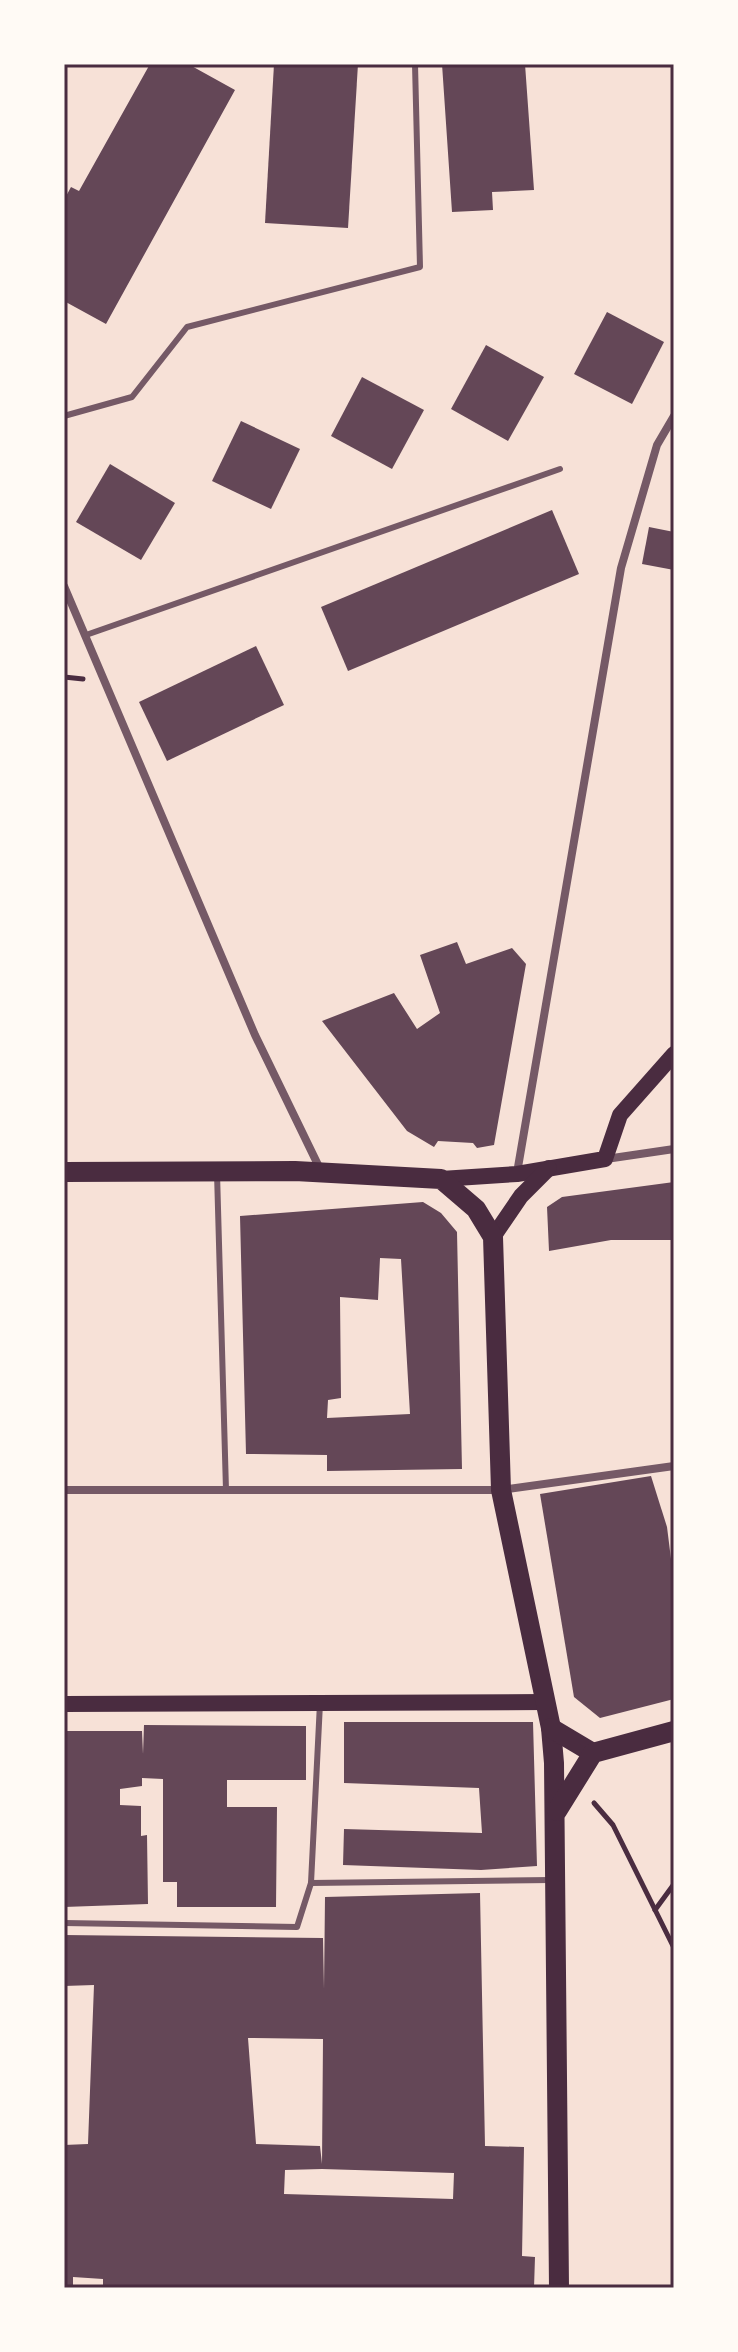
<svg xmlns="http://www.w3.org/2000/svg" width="738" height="2352" font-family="'PT Sans',sans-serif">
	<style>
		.building { fill: #644757; fill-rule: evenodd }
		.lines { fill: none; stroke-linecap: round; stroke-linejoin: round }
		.path { stroke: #4a2c40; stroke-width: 5 }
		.service { stroke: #755966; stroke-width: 6 }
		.minor { stroke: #755966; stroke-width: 8 }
		.secondary { stroke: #4a2c40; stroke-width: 16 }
		.primary { stroke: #4a2c40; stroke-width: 20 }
		.neatline { fill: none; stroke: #4a2c40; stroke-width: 3 }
	</style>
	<rect width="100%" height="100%" fill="#f7e1d7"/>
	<g class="building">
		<path d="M150,64H188L235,90L106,324L64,301V200L71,187L79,191Z"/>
		<path d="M274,64H358L348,228L265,223Z"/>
		<path d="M442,64H525L534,190L492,192L493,210L452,212Z"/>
		<path d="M607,312L664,342L632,404L574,374Z"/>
		<path d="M486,345L544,377L508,441L451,409Z"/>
		<path d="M362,377L424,410L392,469L331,436Z"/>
		<path d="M241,421L300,449L271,509L212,481Z"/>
		<path d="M110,464L175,503L141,560L76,522Z"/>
		<path d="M552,510L579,574L348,671L321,607Z"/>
		<path d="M649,527L674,532V570L642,564Z"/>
		<path d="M256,646L284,705L167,761L139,702Z"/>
		<path d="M457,942L466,964L512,948L526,964L494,1145L477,1148L473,1143L438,1141L434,1147L407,1131L322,1021L394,993L417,1029L440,1013L420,955Z"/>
		<path d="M674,1182V1240H611L549,1251L547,1207L562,1197Z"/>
		<path d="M423,1202L441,1213L457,1232L462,1469L327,1471V1455L246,1454L240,1216ZM380,1258L401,1259L410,1414L327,1418L328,1400L341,1398L340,1297L378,1300Z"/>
		<path d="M651,1476L667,1527L674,1583V1699L600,1718L574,1697L540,1494Z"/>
		<path d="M344,1722H533L537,1866L481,1870L343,1865L344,1829L482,1833L479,1788L344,1783Z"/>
		<path d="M144,1725L306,1726V1780H227V1807H277L276,1907H177V1882H163V1779L142,1778V1786L120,1789V1805L141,1806V1836L147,1835L148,1904L64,1907V1731H142L143,1754Z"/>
		<path d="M480,1893L485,2146L524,2147L522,2256L535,2257L534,2288H103V2279L73,2277V2288H64V2145L88,2144L94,1985L64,1986V1935L323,1938L324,1989L325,1897ZM248,2038L323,2039L322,2164L320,2146L256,2144ZM322,2169L454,2173L453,2199L284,2194L285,2170Z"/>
	</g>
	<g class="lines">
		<g class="path">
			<path d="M64,677L83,679"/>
			<path d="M594,1803L613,1825L674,1948"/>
			<path d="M655,1910L674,1884"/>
		</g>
		<g class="service">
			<path d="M64,416L132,397L187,327L420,267L415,64"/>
			<path d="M86,635L560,469"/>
			<path d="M217,1173L226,1490"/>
			<path d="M311,1883L551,1880"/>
			<path d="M64,1923L297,1927L311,1883L320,1703"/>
		</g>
		<g class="minor">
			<path d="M64,586L255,1035L321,1171"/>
			<path d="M606,1159L674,1149"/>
			<path d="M517,1173L621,568L657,445L674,416"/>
			<path d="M64,1490H501L674,1466"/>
		</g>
		<g class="secondary">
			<path d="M441,1179L517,1174L605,1159L620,1115L674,1054"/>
			<path d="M493,1237L521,1196L549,1168"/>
			<path d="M64,1704L546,1702"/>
		</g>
		<g class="primary">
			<path d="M64,1172L295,1171L441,1179L476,1209L493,1237L501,1490L551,1728L554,1763L559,2288"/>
			<path d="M551,1728L593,1753"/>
			<path d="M557,1811L593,1753L674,1731"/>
		</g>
	</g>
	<rect width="738" height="2352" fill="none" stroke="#fffaf5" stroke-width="132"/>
	<rect x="66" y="66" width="606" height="2220" class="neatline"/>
</svg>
